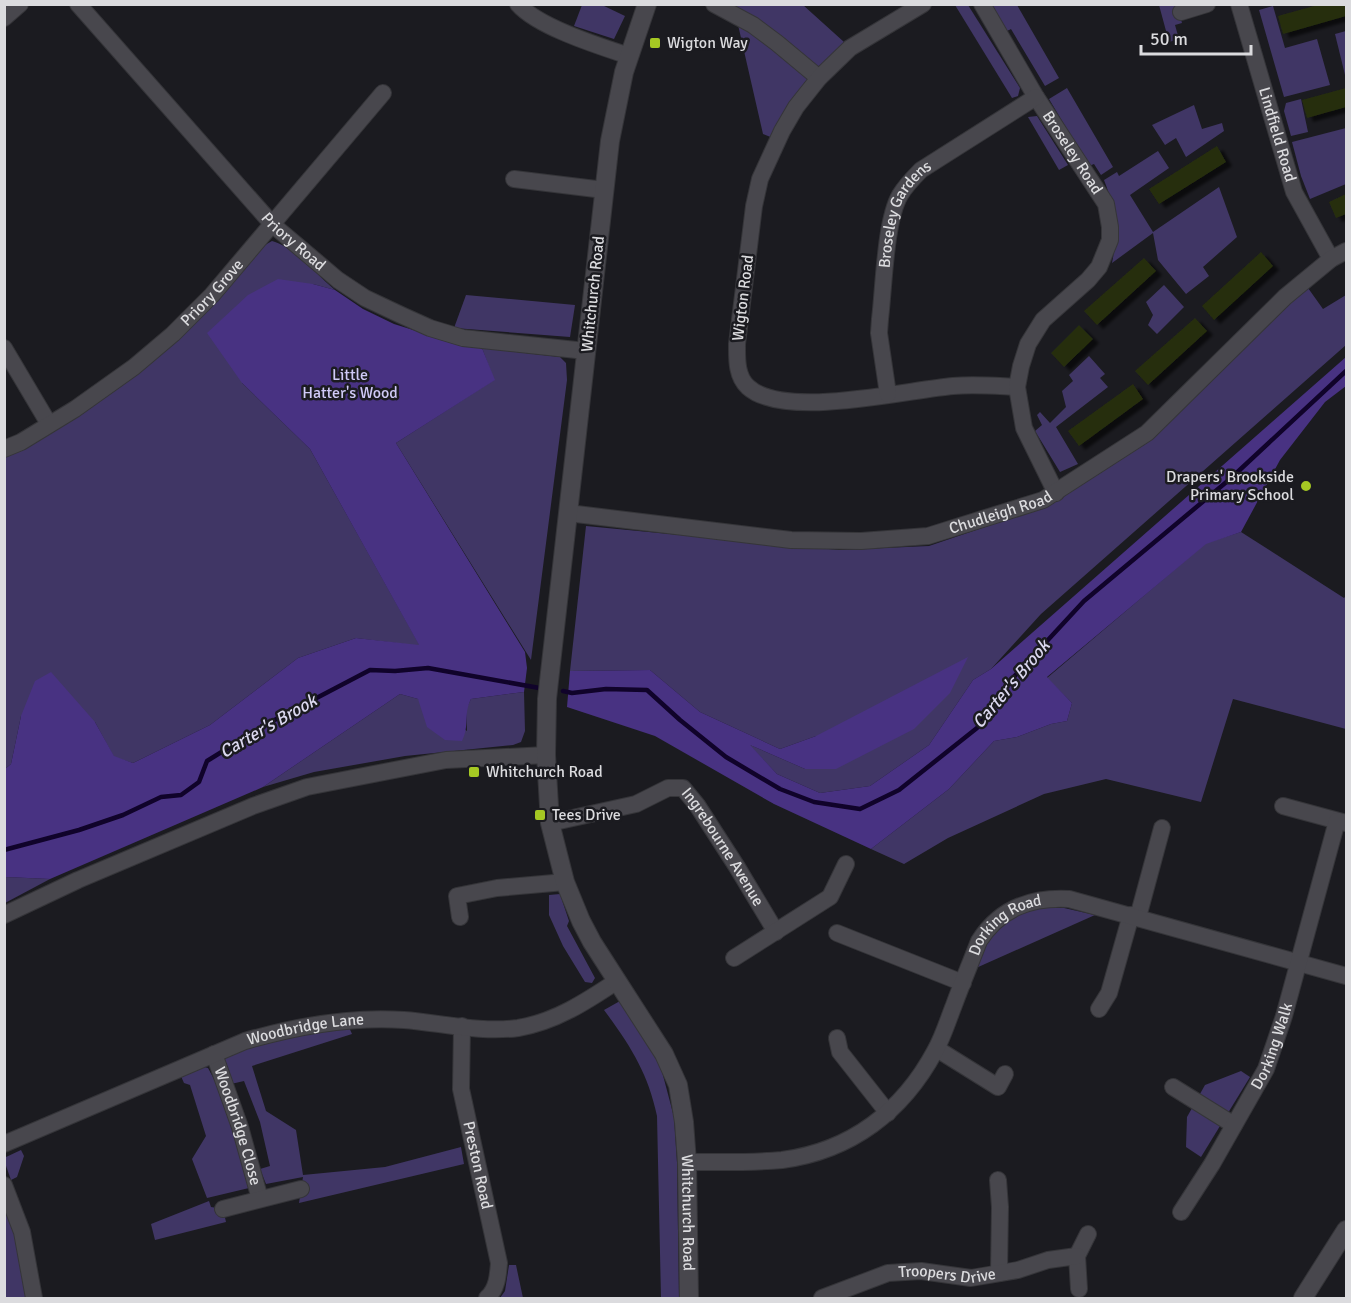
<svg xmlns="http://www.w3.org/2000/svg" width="1351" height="1303" font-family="Signika,sans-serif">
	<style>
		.green { fill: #403665 }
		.forest { fill: #483282 }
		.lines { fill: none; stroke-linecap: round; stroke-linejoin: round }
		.stream { stroke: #10032a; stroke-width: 4.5 }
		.building { fill: #262e0f; filter: url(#shadow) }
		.street-casing { stroke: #353539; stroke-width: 18 }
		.secondary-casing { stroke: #353539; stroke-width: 20 }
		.street { stroke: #48474d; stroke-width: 16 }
		.secondary { stroke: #48474d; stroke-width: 18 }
		.poi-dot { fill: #a5c823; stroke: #1b1b20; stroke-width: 2 }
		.labels { text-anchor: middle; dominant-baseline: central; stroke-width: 5; stroke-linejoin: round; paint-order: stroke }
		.poi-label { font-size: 16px; fill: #dbdbde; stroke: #1b1b20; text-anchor: start }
		.street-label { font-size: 16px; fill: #dbdbde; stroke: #1b1b20 }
		.park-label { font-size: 16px; fill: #d0caf7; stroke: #1b1b20 }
		.water-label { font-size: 18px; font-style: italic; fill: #dbd8ef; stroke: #1b1b20 }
	</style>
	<defs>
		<filter id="shadow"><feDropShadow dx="6" dy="4" stdDeviation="1.5" flood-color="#0009"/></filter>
	</defs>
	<rect width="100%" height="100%" fill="#1b1b20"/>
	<g class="green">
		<path d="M582,5H602L625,16L614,39L574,26Z"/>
		<path d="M726,5H803L844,42L805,82L773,138L763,134L736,16Z"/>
		<path d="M955,5H968L1020,88L1018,96L1012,98Z"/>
		<path d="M990,5H1017L1059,78L1045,86L1011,29L1005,32Z"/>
		<path d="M1159,5H1177L1182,23L1175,25L1179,39L1169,42Z"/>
		<path d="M1273,6L1285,48L1317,39L1330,85L1284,97L1259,10Z"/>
		<path d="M1346,31V79L1335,34Z"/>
		<path d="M1067,88L1113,167L1101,175L1094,164L1089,166L1049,99Z"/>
		<path d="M1301,99L1308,132L1291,136L1284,111L1286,103Z"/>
		<path d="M1194,105L1202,129L1222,123L1224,131L1186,157L1176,138L1165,145L1152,125Z"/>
		<path d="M1037,116L1068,165L1059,170L1028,117Z"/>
		<path d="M1346,128V184L1310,199L1301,176L1292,142Z"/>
		<path d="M1158,151L1169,168L1130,195L1153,232L1219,187L1237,237L1203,267L1209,276L1186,294L1158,260L1153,233L1112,263C1118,234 1115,207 1104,180L1117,172L1119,176Z"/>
		<path d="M272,241C293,246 318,276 335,290L313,284L242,383L310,449L420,646L356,638L298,658L210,725L133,763L114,757L95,722L21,716L11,764L5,769L4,456L31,444L265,245Z"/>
		<path d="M1164,285L1184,307L1157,334L1148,325L1153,315L1146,302Z"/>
		<path d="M1308,288L1323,309L1346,295V345L1041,614L991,669L973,680L929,745L870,786L820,793L777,774L748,744L805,769L816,736L780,749L700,712L650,670L570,671L586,526L839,550L929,546L1047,506L1156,436L1272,319Z"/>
		<path d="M466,295L575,305L570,337L454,328Z"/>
		<path d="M482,348L560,357L566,363L567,380L531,660L396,443L494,380Z"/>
		<path d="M1089,356L1105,374L1100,378L1108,387L1056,427L1078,464L1060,472L1035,431L1042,425L1037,415L1040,412L1050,423L1066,407L1062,391L1073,381L1069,375Z"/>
		<path d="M1241,532L1344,598L1346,596V729L1233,699L1201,802L1106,779L1044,794L948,838L904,864L871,849L949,789L994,741L1017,737L1051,724L1067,721L1072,703L1047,678L1206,543Z"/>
		<path d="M524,692L525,731L521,742L513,745L405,756L314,772L263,787L400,694L418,699L467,731L466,709L471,699Z"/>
		<path d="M5,877L50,879L5,903Z"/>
		<path d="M560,894L569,921L567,926L595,978L592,983L585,982L563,946L549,915V895Z"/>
		<path d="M1039,908H1064L1095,915L976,968C988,935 1003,915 1039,908Z"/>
		<path d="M620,1001L660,1064L674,1117L677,1162L679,1298H661L657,1116C648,1073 630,1045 604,1010Z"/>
		<path d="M348,1025L352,1034L252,1066L266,1111L296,1130L303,1175L385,1167L461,1147L464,1164L299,1203L303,1177L266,1184L260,1169L270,1166L260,1122L244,1081L231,1084L223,1059L232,1051Z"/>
		<path d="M200,1066L208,1068C229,1105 239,1147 249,1188L207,1198L192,1159L206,1136L190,1085L184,1083L180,1074Z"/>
		<path d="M1241,1071L1250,1077L1201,1157L1186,1147L1187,1117L1205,1085Z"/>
		<path d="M21,1150L24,1156L17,1177L11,1180L5,1163L6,1157Z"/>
		<path d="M4,1200L13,1225L28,1298H5Z"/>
		<path d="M209,1201L211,1207L223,1209L226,1222L155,1240L151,1224Z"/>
		<path d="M509,1265H516L523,1298H500L505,1291Z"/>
	</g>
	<g class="forest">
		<path d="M278,279L313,284L335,290L363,309L394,324L458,344L482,348L495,380L396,443L525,652L527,668L524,692L471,699C463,715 470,725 462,741L445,740L427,727L418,699L400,694L263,787L50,879L5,877V769L11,764L21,716L35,681L51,672L95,722L114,756L133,763L210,725L298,658L356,638L419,645L310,449L242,383L207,333L248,295Z"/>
		<path d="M1346,357V386L1325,402L1280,460L1241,532L1206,544L1047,677L1072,703L1067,721L1051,724L1017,737L994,741L949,789L871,849L774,804L655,736L567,707L570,671L650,670L700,712L780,749L816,736L968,657L950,693L914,729L836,769H805L750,745L777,774L820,793L870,786L929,745L973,680L991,669Z"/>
	</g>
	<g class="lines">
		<g class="stream">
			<path d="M563,691L572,693L606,689L647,690L680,720L726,757L780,789L814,802L860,809L899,790L977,728L1010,681L1084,601L1230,479L1346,371"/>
			<path d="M4,850L79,830L123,815L161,797L181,795L199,782L207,761L265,725L370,670L395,671L428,668L545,689"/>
		</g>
	</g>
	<g class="building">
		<path d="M1321,4H1346V16L1283,34L1278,16Z"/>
		<path d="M1346,88V107L1307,118L1302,100Z"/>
		<path d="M1217,146L1226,162L1159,204L1149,189Z"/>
		<path d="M1346,194V214L1336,218L1329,202Z"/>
		<path d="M1261,252L1273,266L1214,320L1202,306Z"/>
		<path d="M1144,258L1156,271L1097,325L1084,311Z"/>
		<path d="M1195,318L1207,331L1148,385L1135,371Z"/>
		<path d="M1079,325L1093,339L1064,367L1051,353Z"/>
		<path d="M1133,384L1143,399L1079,446L1068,431Z"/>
	</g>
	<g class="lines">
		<g class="street-casing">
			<g id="street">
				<path id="s1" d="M78,4L273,225L338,280L365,298L401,315L430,328L463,338L586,351"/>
				<path d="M518,4C538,27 599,46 629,56"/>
				<path d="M714,4L753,25L777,43L819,78"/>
				<path d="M923,4L850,48L819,78L796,107L782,131L760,179L754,206L737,344C737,358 736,376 748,387C784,420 906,390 953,386C975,384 996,386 1017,387"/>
				<path id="s2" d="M982,4L1036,97L1106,204L1110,227V240L1099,267L1088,280L1043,320L1028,344L1021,366L1017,387L1024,428L1056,493"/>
				<path id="s3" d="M1239,4L1294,192L1331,259"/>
				<path d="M1181,12L1207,4"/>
				<path d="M4,18L20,4"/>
				<path d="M514,179L604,190"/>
				<path d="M4,348L49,424"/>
				<path id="s4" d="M888,394L879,333L880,319C884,287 885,221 900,195C906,185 913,178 921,170L1036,97"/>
				<path id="s5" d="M4,449L21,442L75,409L134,367L173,334L212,295L383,93"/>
				<path id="s6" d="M568,513L791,540L861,541L928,536L1043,500L1147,433L1285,297L1331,259L1346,251"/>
				<path d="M1283,806L1346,823"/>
				<path id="s7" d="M550,823L636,804L668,788H683L697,805L737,867L776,932"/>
				<path d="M4,915L78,880L253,806L307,787L446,760L546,755"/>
				<path d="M460,917L457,896L497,888L565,882"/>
				<path d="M1138,917L1162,828"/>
				<path d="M837,933L963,983"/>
				<path d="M734,958L830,897L846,864"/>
				<path d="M1099,1009L1109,993L1131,915"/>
				<path id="s8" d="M462,1026L461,1089L499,1263C498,1276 497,1289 487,1298"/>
				<path d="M837,1038L840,1052L888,1113"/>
				<path d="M937,1049L998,1087L1005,1074"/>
				<path id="s9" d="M214,1054L240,1127L260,1199"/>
				<path d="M1173,1087L1234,1125"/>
				<path id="s10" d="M4,1144L245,1041C297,1026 350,1016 404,1020C441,1023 481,1033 518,1028C555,1022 587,1001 617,981"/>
				<path id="s11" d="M687,1162C718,1162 751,1163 782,1160C851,1151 903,1111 935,1051C943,1037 948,1020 954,1005C962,983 971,962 979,941C1000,908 1031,897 1069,899L1346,976"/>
				<path d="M998,1180L1000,1207L999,1273"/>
				<path d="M4,1185L22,1232L34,1298"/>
				<path d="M223,1209L301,1189"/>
				<path id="s12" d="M1181,1212L1212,1164L1266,1069L1284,1016L1337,821"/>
				<path d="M1079,1289L1077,1256L1088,1234"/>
				<path id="s13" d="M822,1298L888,1273L921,1271L971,1278L1018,1270L1048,1260L1077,1256"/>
			</g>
		</g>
		<g class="secondary-casing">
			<g id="secondary">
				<path id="s14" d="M647,4L624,72L610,141L547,699L546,755L550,823L565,882L581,921L592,942L664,1054L678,1085L684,1122L687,1162L689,1298"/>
				<path d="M1303,1298L1346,1230"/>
			</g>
		</g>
		<use href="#street" class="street"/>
		<use href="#secondary" class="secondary"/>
	</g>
	<g class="poi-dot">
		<rect x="649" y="37" width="12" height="12" rx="3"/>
		<circle cx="1306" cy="486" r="6"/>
		<rect x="468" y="766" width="12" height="12" rx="3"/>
		<rect x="534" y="809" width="12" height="12" rx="3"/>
	</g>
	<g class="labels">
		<g class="poi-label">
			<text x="667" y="43">Wigton Way</text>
			<text x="1294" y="477" text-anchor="end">Drapers' Brookside<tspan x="1294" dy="18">Primary School</tspan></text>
			<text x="486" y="772">Whitchurch Road</text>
			<text x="552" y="815">Tees Drive</text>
		</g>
		<g class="street-label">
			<text stroke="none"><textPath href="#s3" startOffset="136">Lindfield Road</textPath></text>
			<text stroke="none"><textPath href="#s2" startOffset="174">Broseley Road</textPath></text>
			<text stroke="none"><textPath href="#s4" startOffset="186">Broseley Gardens</textPath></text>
			<text stroke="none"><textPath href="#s1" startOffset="321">Priory Road</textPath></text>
			<text stroke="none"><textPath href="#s5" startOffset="262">Priory Grove</textPath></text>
			<text transform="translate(593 294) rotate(-84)">Whitchurch Road</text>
			<text transform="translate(743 298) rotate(-83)">Wigton Road</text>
			<text stroke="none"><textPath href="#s6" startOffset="438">Chudleigh Road</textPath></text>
			<text stroke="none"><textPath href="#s7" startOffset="210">Ingrebourne Avenue</textPath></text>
			<text stroke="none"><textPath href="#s11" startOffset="440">Dorking Road</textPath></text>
			<text stroke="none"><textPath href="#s10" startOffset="324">Woodbridge Lane</textPath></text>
			<text stroke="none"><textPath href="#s12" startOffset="190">Dorking Walk</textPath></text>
			<text stroke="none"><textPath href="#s9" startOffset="76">Woodbridge Close</textPath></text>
			<text stroke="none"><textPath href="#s8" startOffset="141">Preston Road</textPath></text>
			<text stroke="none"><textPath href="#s14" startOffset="1250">Whitchurch Road</textPath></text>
			<text stroke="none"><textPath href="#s13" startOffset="130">Troopers Drive</textPath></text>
		</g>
		<g class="park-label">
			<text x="350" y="375">Little<tspan x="350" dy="18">Hatter's Wood</tspan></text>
		</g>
		<g class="water-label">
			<text transform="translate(1011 684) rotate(-50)">Carter's Brook</text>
			<text transform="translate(268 726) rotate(-30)">Carter's Brook</text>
		</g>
	</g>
	<rect width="1351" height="1303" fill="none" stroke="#dbdbde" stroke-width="12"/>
	<path d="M1141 45v9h110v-9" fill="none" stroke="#dbdbde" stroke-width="3"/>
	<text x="1150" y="45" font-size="18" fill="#dbdbde" stroke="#1b1b20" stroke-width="4.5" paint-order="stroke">50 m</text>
</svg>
